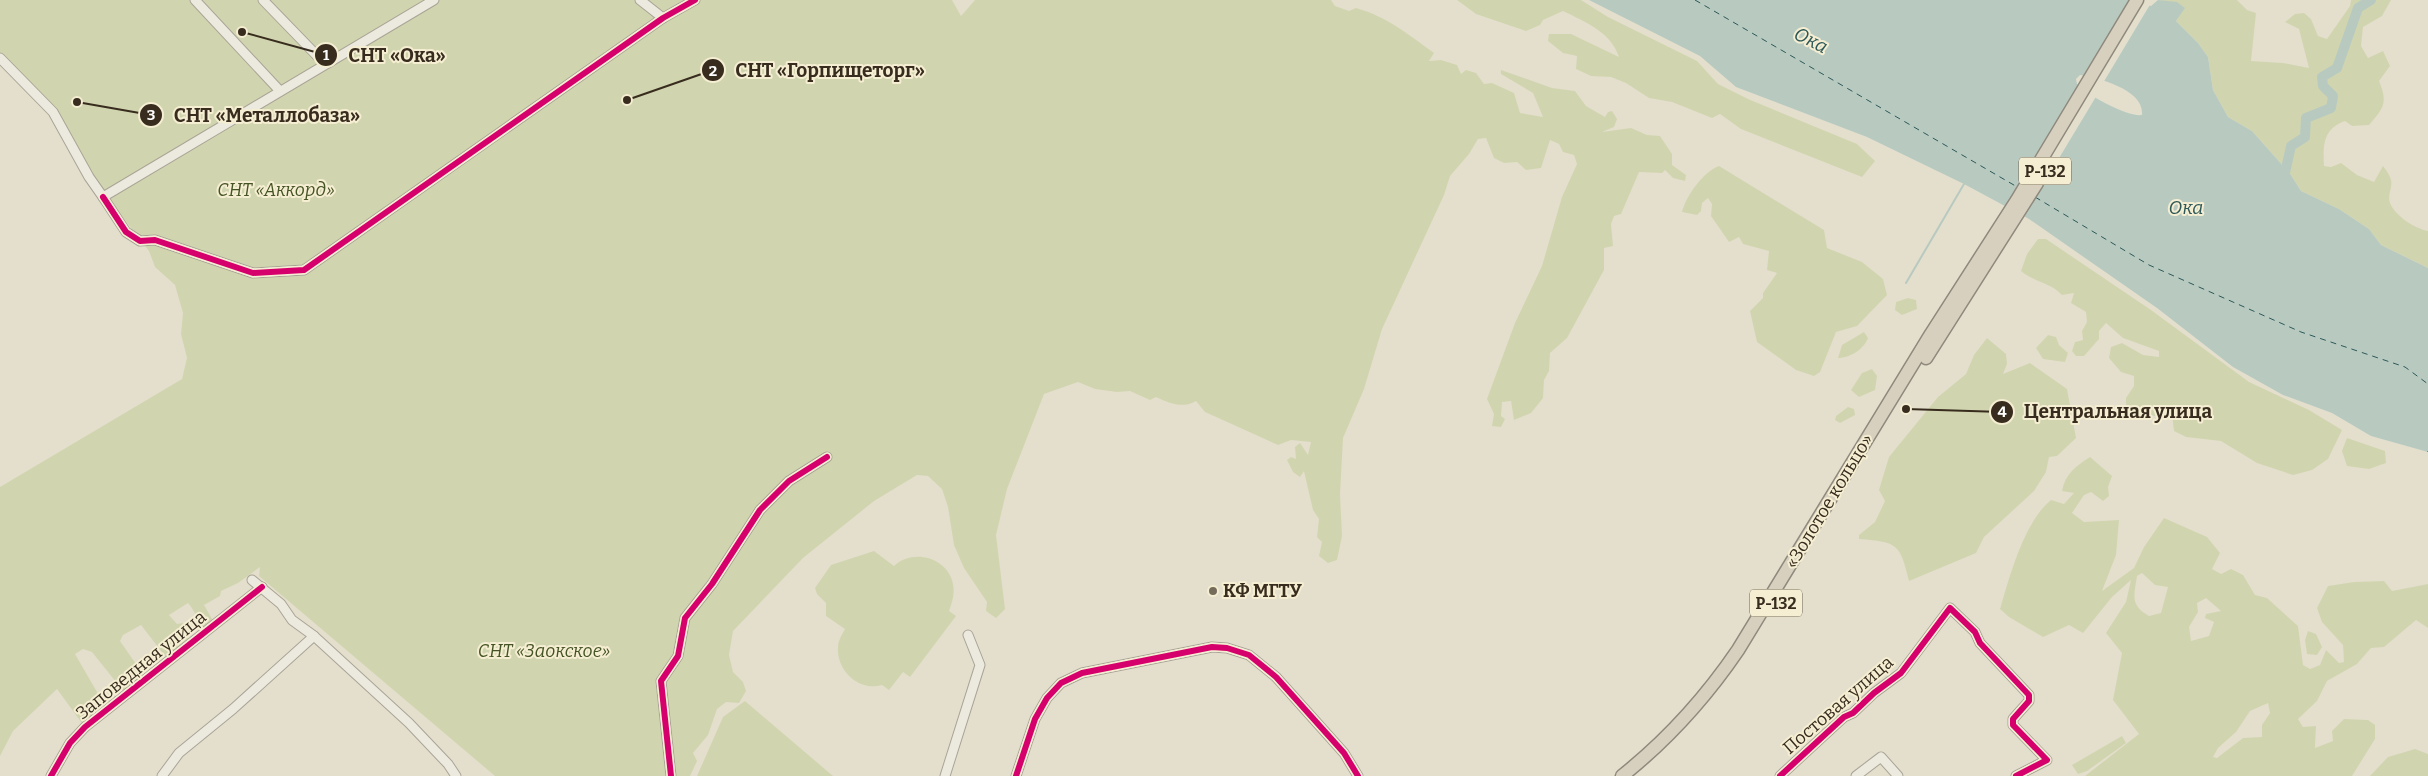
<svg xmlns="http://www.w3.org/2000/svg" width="2428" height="776" font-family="Bitter,serif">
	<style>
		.green { fill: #d1d5af; fill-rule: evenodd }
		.water { fill: #b8cac0; fill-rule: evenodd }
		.pier { fill: #e4dfcd }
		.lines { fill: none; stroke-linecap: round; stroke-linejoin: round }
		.stream { stroke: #b8cac0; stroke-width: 2 }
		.river { stroke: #b8cac0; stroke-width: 10 }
		.ferry { stroke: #2d5858; stroke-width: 1; stroke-dasharray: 6 5; stroke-linecap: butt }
		.minor-casing { stroke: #a9a496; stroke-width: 11 }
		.highway-casing { stroke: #8f897d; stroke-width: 15 }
		.minor { stroke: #ece9de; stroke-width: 9 }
		.highway { stroke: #d7d0be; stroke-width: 12 }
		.cycleway-casing { stroke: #f5eed2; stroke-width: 9 }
		.cycleway { stroke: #d6006c; stroke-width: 6 }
		.poi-dot { fill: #746b5b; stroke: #f5eed2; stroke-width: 2 }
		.labels { text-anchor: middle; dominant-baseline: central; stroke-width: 4; stroke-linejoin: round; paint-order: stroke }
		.shield { fill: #f5eed2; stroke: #716654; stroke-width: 1 }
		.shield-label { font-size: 16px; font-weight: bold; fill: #382c1e }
		.park-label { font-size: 18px; font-style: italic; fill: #455424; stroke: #f5eed2 }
		.street-label { font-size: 18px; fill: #382c1e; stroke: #f5eed2 }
		.poi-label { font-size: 18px; font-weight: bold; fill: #382c1e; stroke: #f5eed2; text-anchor: start }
		.water-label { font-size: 19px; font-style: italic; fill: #2d5858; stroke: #f5eed2 }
		.leader { fill: none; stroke: #382c1e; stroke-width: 2 }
		.callout-dot { fill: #382c1e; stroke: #f5eed2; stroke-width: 2 }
		.mark-label { font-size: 15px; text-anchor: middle; font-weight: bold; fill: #fff }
		.callout-label { font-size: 19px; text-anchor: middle; font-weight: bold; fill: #382c1e; stroke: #f5eed2; stroke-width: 4; stroke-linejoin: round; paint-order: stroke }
	</style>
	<rect width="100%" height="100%" fill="#e4dfcd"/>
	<g class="green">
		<path d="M0,0H952L961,16L975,0H1331L1335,6L1349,11L1356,8C1386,16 1409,35 1434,53L1429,61L1441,60L1457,65L1461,74L1466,70L1476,73L1484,84L1492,83L1514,93L1520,113L1543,117L1533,93L1501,74V70L1552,88L1575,91L1586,106L1605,117L1608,112L1612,111L1617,119L1614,127L1602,132L1631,128L1647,135L1660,136L1672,154V165L1686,175L1685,181L1673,178L1665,170L1662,173L1639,172L1621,214L1614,216L1611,224L1613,246L1604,248V270L1567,338L1550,353L1549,371L1544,380L1543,398L1531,413L1514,420L1511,401L1502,402L1501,416L1505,419L1501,427L1492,426L1494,414L1487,399L1515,323L1542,266L1562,197L1577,164L1574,155L1563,152L1559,144L1550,140L1541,168L1526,170L1517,162L1504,163L1494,158L1486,138L1478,139L1469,154L1450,176L1444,195L1382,329L1364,389L1343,438L1340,494L1342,536L1337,560L1328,563L1319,556L1322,542L1317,537L1319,519L1313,510L1304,471L1300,477L1293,472L1287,460L1291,457L1296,459L1295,447L1300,443L1308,455L1311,442L1291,440L1278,445L1205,412L1196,401C1183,409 1169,403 1156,397L1150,400L1130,391L1117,392L1095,389L1078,382L1044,394L1007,489L996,535L1005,609L996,618L986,611L987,602L964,568L954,545L948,507L942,489L928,476L917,475L874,501L803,558L733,631L729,655L733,672L743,682L746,691L739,703L726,702L717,709L708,735L693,753L697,761L690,776H495L259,576L260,567L238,583L221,591L220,596L204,605L215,624L185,646L182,643C177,648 177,654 171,659L165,656L141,625L123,635L120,641L145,677L124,692L92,652L83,649L75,654L97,692L96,719L84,726L57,689L13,731L0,756V487L182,379L187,358L181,334L183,313L175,285L155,267L149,251L92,178L55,112L0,53ZM188,603C195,611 197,619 203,628L194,637L188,638L183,632V623L177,624L169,615Z"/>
		<path d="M1457,0H1581L1608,17L1697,61L1718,84L1748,99L1857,144L1875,161L1862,177L1741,129L1720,114L1712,118L1672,102L1649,98L1626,83L1611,77L1591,76L1576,69L1577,56L1563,53L1548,41L1549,34H1571L1619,57C1611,32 1585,22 1563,11L1543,20L1540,25L1526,31L1476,14Z"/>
		<path d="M2158,0H2237L2247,10L2256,13L2251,61L2283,63L2309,68L2299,29L2285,22L2295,14L2304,13L2311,19L2318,36L2327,39L2350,6L2351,0H2391L2382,16L2363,27L2361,46L2368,58L2383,51L2390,66L2379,81C2388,103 2384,108 2369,125L2352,126L2345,121C2323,129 2323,145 2324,166L2331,167L2341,163L2357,175L2374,182L2383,166C2386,170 2390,175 2391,180C2393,187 2387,195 2390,203C2395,216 2416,229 2428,231V268L2381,245L2369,229L2339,209L2301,191L2291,175L2252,131L2228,117L2213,90L2208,57L2198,43L2176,21L2184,8Z"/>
		<path d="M1719,166L1824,230L1827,248L1862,262L1883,279L1887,295L1857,326L1836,332L1820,372L1814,376L1796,370L1757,342L1750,311L1763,298V293L1777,273L1767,270L1769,251L1743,244L1739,237L1729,242L1711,216L1712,204L1708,198L1702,203L1701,211L1697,215L1682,212C1686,196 1703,172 1719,166Z"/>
		<path d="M2038,239H2046L2151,310L2249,382L2309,410L2342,430L2328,459L2312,470L2293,475L2257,463L2221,441L2186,437L2174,431L2172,415L2154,416L2141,411L2126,416V398L2134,386V376L2121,372L2109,358L2111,347L2122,343L2143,355L2159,357V351L2123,338L2106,323L2099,331V339L2084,356H2076L2072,351L2075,342L2083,340L2082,331L2087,322L2086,312L2071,303L2074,293L2062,295C2051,283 2034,282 2021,271L2027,254Z"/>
		<path d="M1908,298L1916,300L1917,309L1902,315L1895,310L1896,302Z"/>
		<path d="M1864,332L1868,338C1864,349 1850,358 1838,358L1842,345Z"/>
		<path d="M2048,335L2056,337L2059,345L2068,353L2065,362L2043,359L2036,348Z"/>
		<path d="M1987,338L2006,354L2007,364L2003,374L2030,363L2067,389L2076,438L2057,456L2049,457L2046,472L2034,491L1984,537L1976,553L1909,581C1900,544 1898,542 1859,539V535L1875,522L1885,501L1879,490L1889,457L1938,397L1966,374L1974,355Z"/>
		<path d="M1872,369L1877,376L1875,390L1859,397L1851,390L1862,373Z"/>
		<path d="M1848,407L1854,409L1855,415L1840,423L1835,420L1836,416Z"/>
		<path d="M2347,438L2385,451L2386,463L2369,469L2347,466L2342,451Z"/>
		<path d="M2090,457L2112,476L2108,487L2109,496L2103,501L2091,492L2084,495L2072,513L2084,522L2119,520L2116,555L2102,591L2134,568L2144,547L2164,518L2207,537L2220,553L2212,569L2221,574L2231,569L2243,575L2255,595L2267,598L2298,626L2303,665L2310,669L2320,665L2326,650L2339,663L2344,662L2343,645L2322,622L2317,608L2328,586L2354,582L2384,581L2392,591L2428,584V628L2416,620L2384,647L2371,648L2357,664L2327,681L2317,701L2298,719L2303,727L2316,726L2315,748L2333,741L2332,731L2344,719L2368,720L2375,725V739L2352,776H2085L2139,734L2113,700L2122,653L2106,633L2126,602L2131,580L2112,597L2083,633L2069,625L2043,637L2009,617L2000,609C2010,575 2024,522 2051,500L2064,504L2074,493L2062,491C2065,474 2076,466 2090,457ZM2142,573L2155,585L2168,587L2161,613L2149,616C2130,605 2134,596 2137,576ZM2206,598L2221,611L2206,614L2205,618L2214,622L2209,636L2191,641L2189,627L2198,612L2197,603ZM2268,703L2270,713L2262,725V737L2243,738L2217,758L2213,757L2218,748L2236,732L2250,711Z"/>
		<path d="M874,551L894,566C913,548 948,558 953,584C955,594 952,603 949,611L956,616L910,677L903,672L889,690L882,685C860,692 836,671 838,647C838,641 842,635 845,629L826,616V603L817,594L815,588L831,565Z"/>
		<path d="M2308,631L2316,634L2322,647L2317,655L2307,654L2305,640Z"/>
		<path d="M745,701L833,776H697L723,717Z"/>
		<path d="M2122,736L2126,743L2087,771L2078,774L2072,765Z"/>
		<path d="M2415,749L2428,754V776H2370L2388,757Z"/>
	</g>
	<path class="water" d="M1589,0H2128L2151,6L2158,0L2177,2L2185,8L2176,21L2198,43L2208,57L2213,90L2228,117L2252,131L2291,175L2301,191L2339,209L2369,229L2381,245L2428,268V452L2371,436L2332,413L2283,395L2233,367L2157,308L2029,219L1964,184L1867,137L1736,87L1700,56ZM2080,75C2099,78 2145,90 2142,115C2127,117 2087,95 2077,84L2076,79Z"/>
	<g class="pier">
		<path d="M2137,0L2151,3L2103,83L2091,79Z"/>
		<path d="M2089,91L2097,95L2023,218L2005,208Z"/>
	</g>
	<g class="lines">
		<path class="stream" d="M1906,283L1964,184"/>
		<path class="river" d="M2283,182L2291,146L2305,137L2306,118L2331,108L2333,96L2323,86L2322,77L2337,68L2358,8L2371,0"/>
		<g class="ferry">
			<path d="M1695,0L2019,188"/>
			<path d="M2035,197L2149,265L2301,332L2405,367L2428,384"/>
			<path d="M2428,451V452"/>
		</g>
		<g class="minor-casing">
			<g id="minor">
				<path d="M195,0L280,91"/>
				<path d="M263,0L325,64"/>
				<path d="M640,0L663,18"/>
				<path d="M0,58L53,112L89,177L103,197L434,0"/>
				<path d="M103,197L126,232L140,241L155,240L253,273L304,270L663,18L695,0"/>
				<path d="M252,580L281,604L292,620L314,636L409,723L448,764L456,776"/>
				<path d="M51,776L70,743L85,727L262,587"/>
				<path d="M162,776L179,753L233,709L314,636"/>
				<path d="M671,776L661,681L678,656L685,618L712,584L760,510L789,481L827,457"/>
				<path d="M945,776L980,665L968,635"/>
				<path d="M1016,776L1035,719L1047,698L1061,683L1082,673L1212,647L1227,648L1249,655L1276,677L1344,753L1358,776"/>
				<path d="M1780,776L1844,717L1853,713L1874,693L1901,673L1950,608L1975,632L1980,643L2029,695V701L2013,719V725L2047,760L2016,776"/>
				<path d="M1856,776L1881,757L1898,776"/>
			</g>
		</g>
		<g class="highway-casing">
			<g id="highway">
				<path d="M1926,358L2037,183"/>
				<path d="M1622,776C1666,741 1706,697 1738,650L1931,334L2017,200L2137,0"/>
			</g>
		</g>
		<use href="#minor" class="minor"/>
		<use href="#highway" class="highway"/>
		<g class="cycleway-casing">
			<g id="cycleway">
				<path d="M103,197L126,232L140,241L155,240L253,273L304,270L663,18L695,0"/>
				<path d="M51,776L70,743L85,727L262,587"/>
				<path d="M671,776L661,681L678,656L685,618L712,584L760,510L789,481L827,457"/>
				<path d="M1016,776L1035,719L1047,698L1061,683L1082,673L1212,647L1227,648L1249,655L1276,677L1344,753L1358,776"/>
				<path d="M1780,776L1844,717L1853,713L1874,693L1901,673L1950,608L1975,632L1980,643L2029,695V701L2013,719V725L2047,760L2016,776"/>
			</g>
		</g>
		<use href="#cycleway" class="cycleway"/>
	</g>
	<circle class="poi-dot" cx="1213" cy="591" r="5"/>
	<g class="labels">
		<g class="shield">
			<rect x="2019" y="157.5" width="52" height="27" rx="4"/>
			<rect x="1750" y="589.5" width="52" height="27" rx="4"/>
		</g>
		<g class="shield-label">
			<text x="2045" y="171">Р-132</text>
			<text x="1776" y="603">Р-132</text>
		</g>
		<g class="park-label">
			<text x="276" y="190">СНТ «Аккорд»</text>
			<text x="544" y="651">СНТ «Заокское»</text>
		</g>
		<g class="street-label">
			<text transform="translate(1829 501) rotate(-59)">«Золотое кольцо»</text>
			<text transform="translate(141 665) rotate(-39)">Заповедная улица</text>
			<text transform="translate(1838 705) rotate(-41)">Постовая улица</text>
		</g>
		<g class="poi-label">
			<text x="1223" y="591">КФ МГТУ</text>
		</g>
		<g class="water-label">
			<text transform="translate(1811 40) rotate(27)">Ока</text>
			<text x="2186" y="207">Ока</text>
		</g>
	</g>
	<path class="leader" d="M242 32L326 55M627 100L713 70M77 102L151 115M1906 409L2002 412"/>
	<g class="callout-dot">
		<circle cx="242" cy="32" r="5"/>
		<circle cx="627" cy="100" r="5"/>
		<circle cx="77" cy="102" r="5"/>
		<circle cx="1906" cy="409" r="5"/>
		<circle cx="326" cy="55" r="12"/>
		<circle cx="713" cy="70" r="12"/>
		<circle cx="151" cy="115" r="12"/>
		<circle cx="2002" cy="412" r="12"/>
	</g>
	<g class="mark-label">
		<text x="326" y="60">1</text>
		<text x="713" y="76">2</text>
		<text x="151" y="120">3</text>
		<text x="2002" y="417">4</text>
	</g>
	<g class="callout-label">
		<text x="397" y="62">СНТ «Ока»</text>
		<text x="830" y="77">СНТ «Горпищеторг»</text>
		<text x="267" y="122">СНТ «Металлобаза»</text>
		<text x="2118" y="418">Центральная улица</text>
	</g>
</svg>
